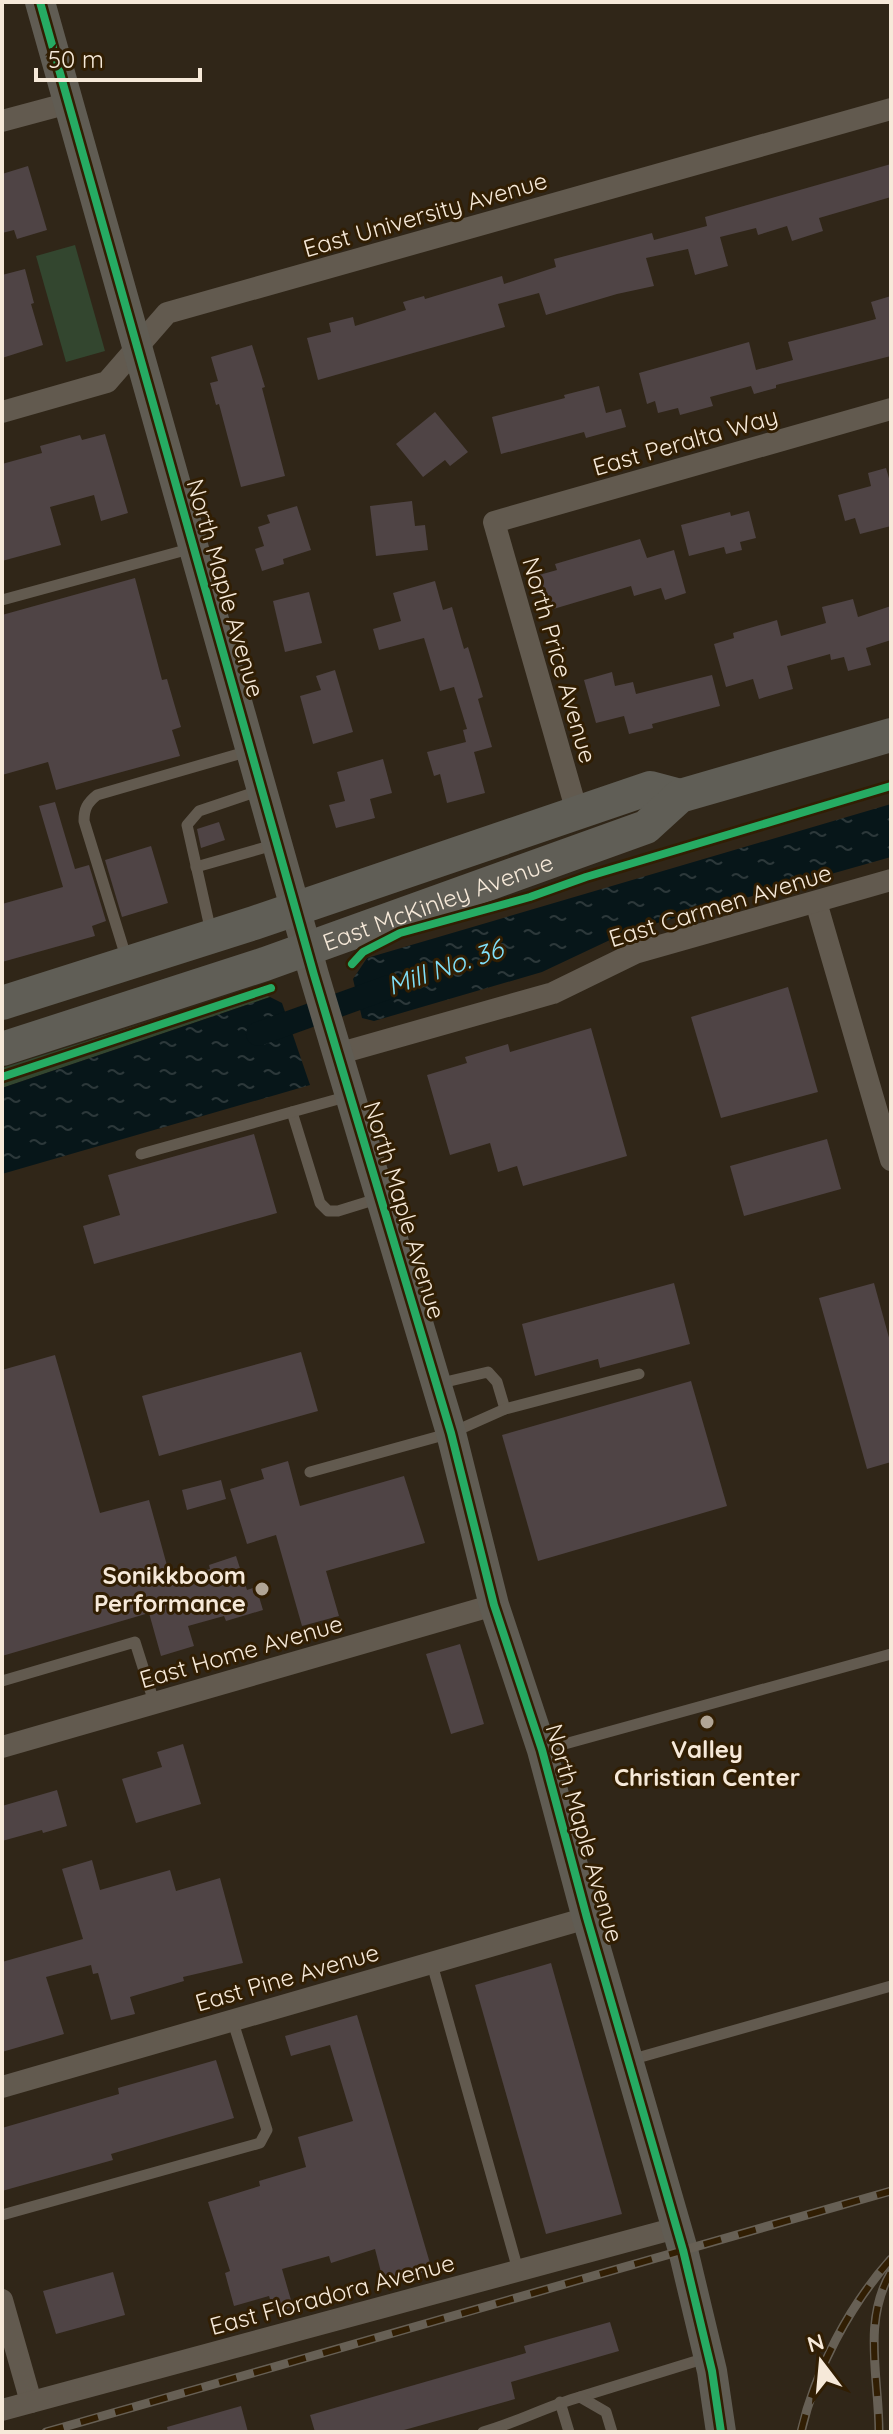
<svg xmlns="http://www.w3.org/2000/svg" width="893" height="2434" font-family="Quicksand,sans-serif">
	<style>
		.green { fill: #33462f }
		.water { fill: url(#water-ripples) }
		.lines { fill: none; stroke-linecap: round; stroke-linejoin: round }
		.canal { stroke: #071619; stroke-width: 24 }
		.building { fill: #4f4445 }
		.lane { stroke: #625a4f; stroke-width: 11 }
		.street { stroke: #625a4f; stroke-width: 22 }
		.secondary { stroke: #605c53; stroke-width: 30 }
		.primary { stroke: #605e56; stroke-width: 34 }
		.rail-casing { stroke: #676055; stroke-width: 9 }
		.rail { stroke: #311e03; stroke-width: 6; stroke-dasharray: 18; stroke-linecap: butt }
		.cycleway-casing { stroke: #311e03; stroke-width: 13 }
		.cycleway { stroke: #26ab63; stroke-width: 8 }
		.poi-dot { fill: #b1a595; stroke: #311e03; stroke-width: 3 }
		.labels { text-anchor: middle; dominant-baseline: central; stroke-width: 6; stroke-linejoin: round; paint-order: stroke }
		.street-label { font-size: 24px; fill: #f6e9d9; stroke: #311e03 }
		.poi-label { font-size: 24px; font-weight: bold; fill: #f6e9d9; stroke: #311e03; text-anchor: end }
		.water-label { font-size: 26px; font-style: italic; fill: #80e1fb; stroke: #311e03 }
	</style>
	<defs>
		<pattern id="water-ripples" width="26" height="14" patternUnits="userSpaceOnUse" patternTransform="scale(2)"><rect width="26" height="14" fill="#071619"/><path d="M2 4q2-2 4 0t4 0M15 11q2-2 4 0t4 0" fill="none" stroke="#2c383a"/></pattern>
	</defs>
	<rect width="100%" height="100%" fill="#302618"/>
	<g class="green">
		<path d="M75,245L105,351L66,362L36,256Z"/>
		<path d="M252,989L270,997L2,1088V1068Z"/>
	</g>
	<g class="water">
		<path d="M891,804V857L629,931L542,972L374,1021L362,1018L353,979L367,958Z"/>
		<path d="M270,997L282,1003L310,1085L2,1174V1088Z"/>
	</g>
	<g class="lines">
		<path class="canal" d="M258,1034L389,987"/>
	</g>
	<g class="building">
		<path d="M891,164V197L819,218L823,231L792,241L787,226L758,235L756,228L720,237L728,266L695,275L688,249L646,258L654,286L617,294L546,315L539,293L498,304L505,327L318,380L307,338L331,332L329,323L353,317L355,326L406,310L403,302L424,296L425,299L502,276L504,284L556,267L554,259L652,233L654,240L707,226L705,217Z"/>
		<path d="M28,166L47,230L17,239L14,230L2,233V174Z"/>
		<path d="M25,269L34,303L31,304L43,345L2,358V275Z"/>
		<path d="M891,296V356L776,385V388L754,394L751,386L710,397L713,406L680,415L678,408L658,413L655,401L647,404L639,373L749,342L756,370L793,360L788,342L876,319L871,302Z"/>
		<path d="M252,345L265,387L262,388L285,476L241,487L219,404L216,405L210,383L218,381L211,357Z"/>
		<path d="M599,386L606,413L621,409L626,427L586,438L584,432L501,454L492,417L565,398L564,395Z"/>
		<path d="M435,412L468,452L450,466L445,460L423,477L396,444Z"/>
		<path d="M105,434L128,513L101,521L94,495L50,507L61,545L2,561V464L42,453L40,446L80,435L82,440Z"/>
		<path d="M886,468L891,485V526L860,534L855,518L845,521L838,495L871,486L868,473Z"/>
		<path d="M412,501L415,526L425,525L428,550L376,556L370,506Z"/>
		<path d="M297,506L311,550L283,559L284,564L262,571L255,549L264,546L258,527L270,523L267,515Z"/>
		<path d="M749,511L756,538L740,542L742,550L726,554L724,547L689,556L681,525L730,512L731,516Z"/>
		<path d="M640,539L647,558L674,550L686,593L665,600L661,588L634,596L631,586L550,610L539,575L557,570L555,564Z"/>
		<path d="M135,578L162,680L167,679L181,727L172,730L180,756L56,790L48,762L2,775V615Z"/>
		<path d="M435,581L443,610L452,607L464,649L468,647L483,697L478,699L492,747L474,752L485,793L447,803L440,774L434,776L427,752L466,742L463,730L467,729L454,687L440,691L424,638L379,650L373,629L401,621L393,593Z"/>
		<path d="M309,592L322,643L285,652L273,601Z"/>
		<path d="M853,599L858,617L891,606V640L866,648L871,665L848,671L844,657L831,660L830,654L787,666L793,689L759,699L753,679L726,687L714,644L734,638L733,633L777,620L781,636L826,623L822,607Z"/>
		<path d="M335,670L353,732L313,744L300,696L321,690L316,676Z"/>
		<path d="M612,672L615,686L633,682L636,694L712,675L720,706L652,724L653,728L629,734L624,716L596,723L584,680Z"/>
		<path d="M383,759L392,793L370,799L375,818L336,828L329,805L345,801L337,772Z"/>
		<path d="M55,802L75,869L89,865L106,921L92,926L95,936L2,962V904L63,887L39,806Z"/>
		<path d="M219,822L225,840L201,848L197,829Z"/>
		<path d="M151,846L168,903L122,917L105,860Z"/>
		<path d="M788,987L818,1092L721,1118L691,1017Z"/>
		<path d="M591,1028L627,1156L523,1186L517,1166L498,1172L490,1143L450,1155L427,1075L467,1063L465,1057L508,1044L510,1052Z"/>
		<path d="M254,1134L277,1213L94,1264L83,1226L120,1215L108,1175Z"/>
		<path d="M827,1139L841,1189L744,1216L730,1166Z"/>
		<path d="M674,1283L690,1344L600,1368L598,1359L535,1376L522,1324Z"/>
		<path d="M874,1283L891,1345V1462L867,1469L819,1298Z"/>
		<path d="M301,1352L318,1411L159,1456L142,1396Z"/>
		<path d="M55,1355L100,1513L149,1500L171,1580L210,1569L209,1565L236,1556L247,1590L256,1587L263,1610L226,1621L224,1616L188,1626L194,1646L161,1656L149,1613L2,1656V1370Z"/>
		<path d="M691,1381L727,1506L538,1561L502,1435Z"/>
		<path d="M288,1461L300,1506L404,1476L425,1543L326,1571L339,1616L302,1626L276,1535L247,1544L230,1489L264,1479L261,1469Z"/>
		<path d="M221,1480L226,1499L187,1510L182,1490Z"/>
		<path d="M460,1644L484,1724L451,1734L426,1654Z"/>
		<path d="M183,1744L201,1804L136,1823L122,1779L162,1767L157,1752Z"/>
		<path d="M57,1790L67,1826L43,1833L42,1830L2,1841V1806Z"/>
		<path d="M92,1860L100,1890L170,1870L176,1891L220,1878L243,1963L183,1977L184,1981L130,1997L135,2014L111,2020L98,1973L93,1974L91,1965L46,1977L64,2034L2,2052V1962L83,1939L62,1869Z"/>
		<path d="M551,1963L622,2214L546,2234L475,1985Z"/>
		<path d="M357,2015L432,2270L398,2279L397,2276L383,2280L375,2249L331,2263L329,2256L282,2269L293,2307L274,2313L269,2296L234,2306L225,2273L230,2271L208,2202L260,2186L259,2181L306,2167L298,2137L353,2121L330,2045L291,2056L285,2036Z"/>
		<path d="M216,2060L234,2118L111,2154L113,2160L2,2191V2128L119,2094L118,2088Z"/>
		<path d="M113,2272L125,2315L56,2334L43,2291Z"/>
		<path d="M610,2322L619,2351L511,2382L515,2399L397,2432H315L310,2415L526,2353L524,2346Z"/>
		<path d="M241,2406L248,2432H168L167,2427Z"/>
	</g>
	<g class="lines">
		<g class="lane">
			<path d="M2,600L193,548"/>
			<path d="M196,867L277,844"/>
			<path d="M211,932L187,825L199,811L261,790"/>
			<path d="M127,960L84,821C84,809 87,803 97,795L249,751"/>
			<path d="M292,1112L320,1203L328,1211H338L380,1198"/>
			<path d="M141,1154L349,1096"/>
			<path d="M437,1384L488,1372L497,1382L505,1409"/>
			<path d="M310,1472L451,1433L505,1409L639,1374"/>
			<path d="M2,1681L135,1642L154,1702"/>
			<path d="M543,1750L891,1654"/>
			<path d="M432,1964L518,2270"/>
			<path d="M630,2060L891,1986"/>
			<path d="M2,2215L260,2143L267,2130L232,2019"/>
			<path d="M580,2397L706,2358"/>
			<path d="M560,2402L569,2432"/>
			<path d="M483,2432C516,2423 547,2406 580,2397L606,2412L612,2432"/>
		</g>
		<g class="street">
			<path d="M2,121L69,103"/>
			<path d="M2,412L107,382L167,313L891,109"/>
			<path d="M577,812L494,522L891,409"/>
			<path d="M816,902L891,1160"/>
			<path d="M337,1054L553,993L635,953L891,880"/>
			<path d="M2,1747L494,1605"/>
			<path d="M2,2087L587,1918"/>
			<path d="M2,2300L31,2402"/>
			<path d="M2,2410L676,2228"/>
		</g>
		<path class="secondary" d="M40,2L314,975L451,1433L494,1605L542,1750L587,1918L683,2250L712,2371L721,2432"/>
		<g class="primary">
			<path d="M2,1003L254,923L650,788L680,796"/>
			<path id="s1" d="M2,1049L265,964L646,827L680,796L891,735"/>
		</g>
		<g class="rail-casing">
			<g id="rail">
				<path d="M46,2432L891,2191"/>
				<path d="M801,2432C815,2371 849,2306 891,2259"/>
				<path d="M879,2432C879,2377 862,2322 891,2272"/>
			</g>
		</g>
		<use href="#rail" class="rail"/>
		<g class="cycleway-casing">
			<g id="cycleway">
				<path d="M40,2L314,975L451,1433L494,1605L542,1750L587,1918L683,2250L712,2371L721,2432"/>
				<path d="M352,964L363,952L400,933L530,897L586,877L891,786"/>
				<path d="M2,1077L271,988"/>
			</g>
		</g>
		<use href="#cycleway" class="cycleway"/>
	</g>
	<g class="poi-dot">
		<circle cx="262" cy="1589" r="8"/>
		<circle cx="707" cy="1722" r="8"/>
	</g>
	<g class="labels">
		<g class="street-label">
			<text transform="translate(425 214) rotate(-16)">East University Avenue</text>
			<text transform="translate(685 441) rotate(-16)">East Peralta Way</text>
			<text transform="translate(226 588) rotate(74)">North Maple Avenue</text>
			<text transform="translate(560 660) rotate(74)">North Price Avenue</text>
			<text stroke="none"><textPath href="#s1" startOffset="460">East McKinley Avenue</textPath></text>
			<text transform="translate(720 905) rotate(-17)">East Carmen Avenue</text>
			<text transform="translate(405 1210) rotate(73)">North Maple Avenue</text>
			<text transform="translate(241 1651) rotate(-16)">East Home Avenue</text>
			<text transform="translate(585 1833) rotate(74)">North Maple Avenue</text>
			<text transform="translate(287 1977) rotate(-16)">East Pine Avenue</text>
			<text transform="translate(332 2294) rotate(-15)">East Floradora Avenue</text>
		</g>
		<g class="poi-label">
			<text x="246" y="1575">Sonikkboom<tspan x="246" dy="28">Performance</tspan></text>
			<text x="707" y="1749" text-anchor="middle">Valley<tspan x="707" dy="28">Christian Center</tspan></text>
		</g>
		<g class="water-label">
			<text transform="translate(445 967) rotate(-19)">Mill No. 36</text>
		</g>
	</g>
	<rect width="893" height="2434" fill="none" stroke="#f6e9d9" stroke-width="8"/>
	<g transform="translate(821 2362) rotate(344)" stroke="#311e03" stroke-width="6" paint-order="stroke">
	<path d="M0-6L14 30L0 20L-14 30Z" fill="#f6e9d9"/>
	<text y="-12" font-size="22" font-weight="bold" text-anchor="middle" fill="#f6e9d9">N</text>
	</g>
	<path d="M36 68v12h164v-12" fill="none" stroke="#f6e9d9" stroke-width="4"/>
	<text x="48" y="68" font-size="24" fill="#f6e9d9" stroke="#311e03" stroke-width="6" paint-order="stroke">50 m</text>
</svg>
